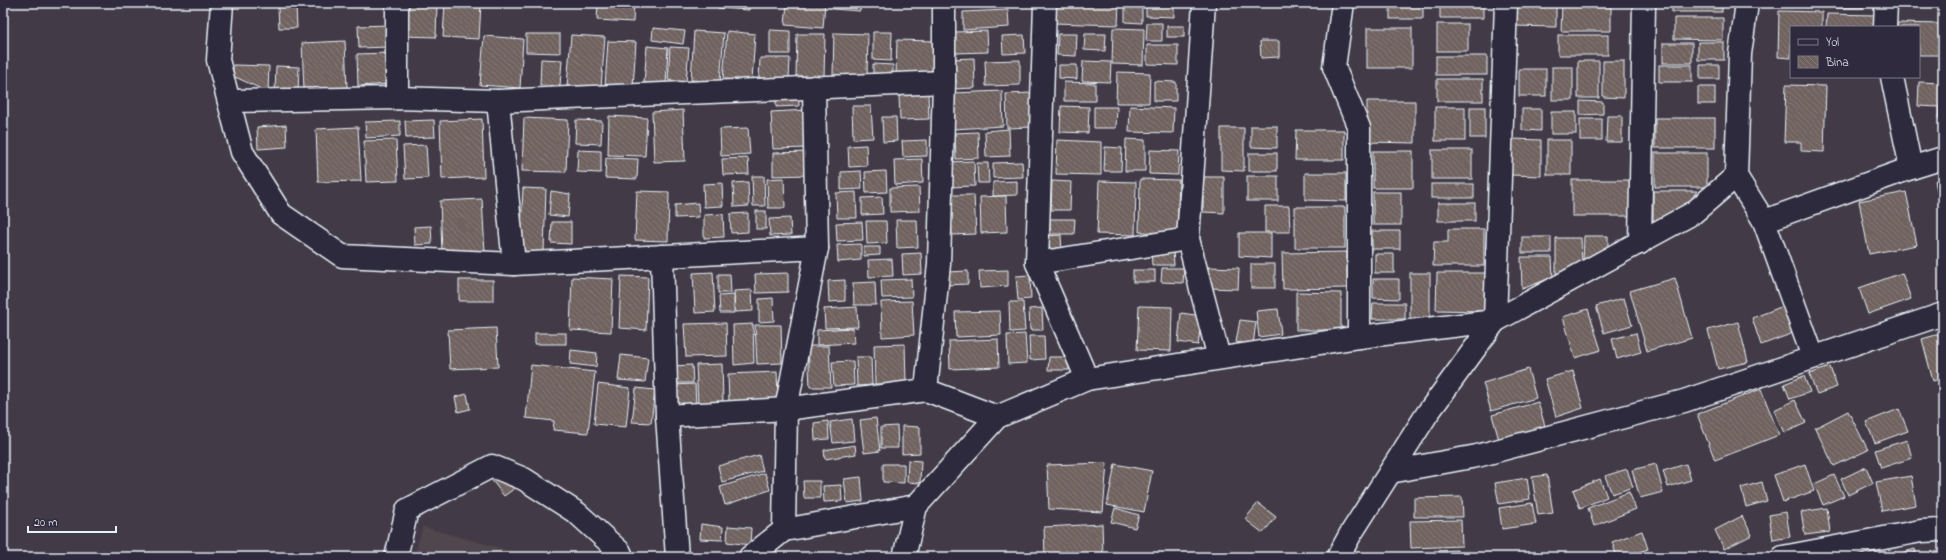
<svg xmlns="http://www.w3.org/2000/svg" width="1946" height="560" font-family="'Indie Flower',sans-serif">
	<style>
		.built { fill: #50474e }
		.building { fill: url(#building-back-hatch); stroke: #e8f1f8 }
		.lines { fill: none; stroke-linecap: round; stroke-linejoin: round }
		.minor-casing { stroke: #e8f1f8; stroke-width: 25 }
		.minor { stroke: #2f2a3d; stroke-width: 22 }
	</style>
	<defs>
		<pattern id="building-back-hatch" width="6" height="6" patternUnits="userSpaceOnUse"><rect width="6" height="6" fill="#70625f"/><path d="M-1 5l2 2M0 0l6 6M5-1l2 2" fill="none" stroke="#847977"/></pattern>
	</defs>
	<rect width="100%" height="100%" fill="#423b47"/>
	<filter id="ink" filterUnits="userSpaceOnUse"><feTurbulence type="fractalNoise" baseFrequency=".025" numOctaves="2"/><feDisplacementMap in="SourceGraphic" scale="8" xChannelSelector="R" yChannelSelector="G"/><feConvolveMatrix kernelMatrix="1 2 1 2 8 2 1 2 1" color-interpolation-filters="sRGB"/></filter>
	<g filter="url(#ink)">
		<path class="built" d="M423,527L532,557H414Z"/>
		<g class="building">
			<path d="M405,3H437L436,37L404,36Z"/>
			<path d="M445,3H481L479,39L443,37Z"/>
			<path d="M598,3H634L633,22L597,20Z"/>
			<path d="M719,3H750L749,10L718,8Z"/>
			<path d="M787,3H825L823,28L785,25Z"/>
			<path d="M833,3H861L860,11L833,9Z"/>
			<path d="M1054,3H1119L1118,25L1053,23Z"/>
			<path d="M1125,3H1142V23L1125,22Z"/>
			<path d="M1146,3H1174V17L1146,16Z"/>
			<rect x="1390" y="3" width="33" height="16"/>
			<rect x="1440" y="3" width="43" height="15"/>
			<path d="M1513,3H1556V27L1513,26Z"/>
			<path d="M1562,3H1611V31H1561Z"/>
			<rect x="1672" y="3" width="50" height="9"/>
			<rect x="1835" y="3" width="28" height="5"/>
			<path d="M296,6L297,28H279L278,7Z"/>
			<path d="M1008,10L1009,27L963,30V12Z"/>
			<path d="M1779,11L1822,12V27H1791V58L1778,57Z"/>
			<path d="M1827,14L1875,15V27H1826Z"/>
			<path d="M1674,18H1723V40L1674,39Z"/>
			<path d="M1147,23H1162V41H1146Z"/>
			<path d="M1897,23L1943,24V55H1919V27H1897Z"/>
			<rect x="1437" y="24" width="31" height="27"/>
			<path d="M389,25L390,47L359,48L358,26Z"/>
			<rect x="1167" y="26" width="17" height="11"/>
			<path d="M653,28L685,31L683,44L652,40Z"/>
			<path d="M1113,28L1144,29L1143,65L1112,64Z"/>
			<rect x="1367" y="28" width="45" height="40"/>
			<path d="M770,30L790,31V54H770Z"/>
			<path d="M694,31L724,33L720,82L691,80Z"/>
			<path d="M727,31L755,34L752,81L723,79Z"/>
			<path d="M987,31L988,52L955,53L954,32Z"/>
			<path d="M873,32H892L891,61L873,60Z"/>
			<path d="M834,33L868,34L867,76L833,75Z"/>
			<path d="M526,34H560V53L526,52Z"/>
			<path d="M797,34H825L824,77L796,76Z"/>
			<path d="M1058,34H1077L1076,56L1057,55Z"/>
			<path d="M1085,34H1106L1105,51L1084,50Z"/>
			<path d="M571,35L605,37L601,88L567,86Z"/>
			<path d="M1024,35L1025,53L1003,54L1002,36Z"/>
			<rect x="1558" y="35" width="50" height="20"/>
			<path d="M484,36L523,39L520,88L480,85Z"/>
			<path d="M897,40L934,41L933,76L896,75Z"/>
			<path d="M345,41L347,88L304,90L302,43Z"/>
			<path d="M608,41L636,42L633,88L605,86Z"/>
			<path d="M1260,41H1279V57L1261,58Z"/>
			<rect x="1698" y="42" width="26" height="18"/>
			<rect x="1663" y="43" width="29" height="20"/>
			<path d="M1147,45H1178V65L1147,64Z"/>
			<path d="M647,46L668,48L666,84L644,83Z"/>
			<path d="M670,47L689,48L686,82L668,80Z"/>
			<path d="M390,53L391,84L358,86L357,54Z"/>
			<rect x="1436" y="56" width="51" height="19"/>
			<path d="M760,58H790L789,79L759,78Z"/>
			<path d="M974,58L975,88L952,89L951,59Z"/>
			<path d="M541,59L562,60L560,86L540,85Z"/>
			<path d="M1020,60V85L986,86L985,61Z"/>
			<path d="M1083,61L1111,62L1110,82L1082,81Z"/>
			<rect x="1578" y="61" width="21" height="37"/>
			<path d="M1603,61H1624V98L1603,97Z"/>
			<path d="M873,64L893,65V77H873Z"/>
			<path d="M233,65L269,66L268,92L233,76Z"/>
			<path d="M1059,65H1077V79L1059,78Z"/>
			<rect x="1659" y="65" width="33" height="17"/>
			<rect x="1700" y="65" width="19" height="14"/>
			<path d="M276,66L299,67L298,95L275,94Z"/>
			<rect x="1552" y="67" width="21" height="33"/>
			<rect x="1519" y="69" width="27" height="27"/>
			<path d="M1117,72L1150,73L1149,103H1116Z"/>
			<rect x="1437" y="79" width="46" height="22"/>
			<path d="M1154,81L1176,82V101H1154Z"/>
			<path d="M1064,82L1095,83V101H1064Z"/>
			<path d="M1919,82L1943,83V118H1938L1939,107L1918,106Z"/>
			<path d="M1786,85L1826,86L1824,152L1801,151V142H1784Z"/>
			<rect x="1698" y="87" width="17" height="17"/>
			<path d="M798,89L799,106L776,107V90Z"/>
			<path d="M1002,91L1003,126L954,129L953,93Z"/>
			<path d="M1032,93L1034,127L1007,128L1006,94Z"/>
			<path d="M928,94L929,119L900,120L899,95Z"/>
			<path d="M1367,101H1415V143L1367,142Z"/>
			<path d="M1580,101L1603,102V114L1580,115Z"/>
			<path d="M852,106H871L873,138L853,139Z"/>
			<path d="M1061,106L1089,107L1088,133L1060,132Z"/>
			<path d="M1130,106L1174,108L1173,133L1129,132Z"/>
			<path d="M1094,107H1117L1116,128H1094Z"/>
			<rect x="1435" y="107" width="30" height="34"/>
			<rect x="1470" y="107" width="15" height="31"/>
			<path d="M1522,109H1541V131L1522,130Z"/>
			<path d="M683,110L685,161L654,162L652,112Z"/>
			<path d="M808,110L810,148L773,149L771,112Z"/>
			<rect x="1551" y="112" width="25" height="22"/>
			<path d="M609,116L647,118L645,156L608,155Z"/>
			<path d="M1607,116H1622V142H1606Z"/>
			<path d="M882,117H896L897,141L883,142Z"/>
			<path d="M524,118L568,120L566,172L522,171Z"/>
			<rect x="1655" y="118" width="60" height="30"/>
			<path d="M482,119L484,177L442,179L440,121Z"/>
			<rect x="1580" y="119" width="22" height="21"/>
			<path d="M434,120L435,137L406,138L405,121Z"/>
			<path d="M576,120L602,121L601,144L575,143Z"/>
			<path d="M400,121V136L366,138L365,122Z"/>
			<path d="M286,125L287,147L258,149L257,127Z"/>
			<path d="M1251,126H1277V148L1251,147Z"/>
			<path d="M358,127L361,181L318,182L316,129Z"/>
			<path d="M748,128L750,154L721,156L720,129Z"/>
			<path d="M1221,128H1244V171L1221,170Z"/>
			<path d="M1009,129L1010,156L986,157L985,131Z"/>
			<path d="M1296,130H1344V160H1295Z"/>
			<path d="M978,132L979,158L956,159L955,133Z"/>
			<path d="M1126,139L1145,140V171H1125Z"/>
			<path d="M1511,139L1541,140V176L1511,175Z"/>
			<path d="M396,140L398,181L366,182L364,141Z"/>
			<path d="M927,140V156L903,157L902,141Z"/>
			<path d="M1057,140L1101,142V175L1056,174Z"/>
			<rect x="1547" y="140" width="24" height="35"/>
			<path d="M426,145L428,178L405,179L403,146Z"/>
			<path d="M866,145L867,166L849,167L848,146Z"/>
			<path d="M1105,147L1122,148L1121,171H1104Z"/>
			<path d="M578,150L601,151V173L577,172Z"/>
			<path d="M1150,150L1179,151L1178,175L1149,174Z"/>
			<rect x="1432" y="150" width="40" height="29"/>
			<rect x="1373" y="151" width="40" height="37"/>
			<path d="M808,152V175L773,176V153Z"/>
			<rect x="1249" y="153" width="28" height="18"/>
			<rect x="1655" y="153" width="52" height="34"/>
			<path d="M606,158L638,159L637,179L605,178Z"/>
			<path d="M748,158L749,174L723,175L722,159Z"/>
			<path d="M922,159L923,183L895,185L894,160Z"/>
			<path d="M974,161L975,186L949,187L948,162Z"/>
			<path d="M1022,162L1023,177L993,178V163Z"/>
			<path d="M977,163H988L989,183H978Z"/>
			<path d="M861,171L862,189L841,190V172Z"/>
			<path d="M886,171L887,192L866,193L865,172Z"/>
			<path d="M1305,173H1346V201L1305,200Z"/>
			<path d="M752,176H764L765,206H753Z"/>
			<rect x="1247" y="176" width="31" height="25"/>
			<path d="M1203,177H1224V213L1203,212Z"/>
			<path d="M784,178L785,208H768L767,179Z"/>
			<path d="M1140,179L1179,180L1177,233L1139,232Z"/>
			<path d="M1943,179V210H1941L1935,181Z"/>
			<rect x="1572" y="180" width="60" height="36"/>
			<path d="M1017,181V195L993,196V182Z"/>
			<path d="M1052,181L1071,182L1070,210H1051Z"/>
			<path d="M1099,181L1136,182L1135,235L1097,234Z"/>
			<path d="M748,182L749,206L734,207L733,183Z"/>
			<path d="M722,183L723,206L704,207L703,184Z"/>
			<rect x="1431" y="184" width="43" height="14"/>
			<path d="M919,187L920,211L890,212V188Z"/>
			<path d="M523,188L546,189L544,252H520Z"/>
			<path d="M551,191L570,194L568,217L549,215Z"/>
			<path d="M637,191L669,192L668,241L635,240Z"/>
			<path d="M1653,191H1697L1686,207L1653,224Z"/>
			<path d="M856,192L857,218H837L836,193Z"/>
			<rect x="1373" y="192" width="28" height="33"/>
			<path d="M1906,192L1917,245L1869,254L1859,201Z"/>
			<path d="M950,195H974L976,234L952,235Z"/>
			<path d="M1006,196L1007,232L981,233L980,197Z"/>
			<path d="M882,197L883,214L862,215V198Z"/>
			<path d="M482,199L485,252L442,253L440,201Z"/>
			<path d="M698,203L699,217L675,218V205Z"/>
			<rect x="1438" y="203" width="37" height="18"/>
			<path d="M1265,206H1289L1290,232H1265Z"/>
			<rect x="1295" y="207" width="50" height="41"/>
			<rect x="756" y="211" width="10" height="18"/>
			<path d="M748,213V232L731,233L730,214Z"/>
			<path d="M723,214L724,237L704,238V215Z"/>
			<path d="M790,218L791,235L770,236L769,219Z"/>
			<path d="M1050,219H1075L1074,234H1050Z"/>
			<path d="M896,220H917L918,247L897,248Z"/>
			<path d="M866,221H886L887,243L867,244Z"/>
			<path d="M552,222H571V244L551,243Z"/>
			<path d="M862,222L863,240L837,241L836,223Z"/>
			<path d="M431,226L432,244L415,245L414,227Z"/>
			<path d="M1448,229H1484V266H1433L1434,242H1448Z"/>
			<rect x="1372" y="231" width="28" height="18"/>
			<path d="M1239,233H1271V258L1239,256Z"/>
			<path d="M1061,235L1062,253L1046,254L1045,236Z"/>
			<path d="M1584,236H1608V256L1583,263Z"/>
			<rect x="1522" y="237" width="29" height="16"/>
			<path d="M1556,238H1581L1582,265L1556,274Z"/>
			<path d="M861,244V260L838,262L837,245Z"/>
			<path d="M864,247H880V255L864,256Z"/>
			<path d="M1151,249H1173L1174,265H1152Z"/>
			<path d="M1347,252V288L1283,289L1282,253Z"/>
			<path d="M921,253L922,274L903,275L902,254Z"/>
			<rect x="1375" y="254" width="19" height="19"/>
			<path d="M1521,257H1552L1553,277L1522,289Z"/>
			<path d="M892,259L893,276L869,277L868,260Z"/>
			<rect x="1251" y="264" width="24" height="24"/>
			<path d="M1208,267L1239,268L1238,289L1208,288Z"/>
			<path d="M1162,268H1184L1183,283L1161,282Z"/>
			<path d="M1008,270V286L980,288L979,271Z"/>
			<rect x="1133" y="270" width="22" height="12"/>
			<path d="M968,271V284L947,285V272Z"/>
			<path d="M713,272L715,312L695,313L693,273Z"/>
			<path d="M788,273V292L756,293L755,274Z"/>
			<rect x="1410" y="273" width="20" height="45"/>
			<path d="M1437,273H1485V311L1436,310Z"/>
			<path d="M1902,273L1911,299L1868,314L1859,288Z"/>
			<path d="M718,274H730L731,293H718Z"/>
			<path d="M1030,275L1031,299L1018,300L1016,276Z"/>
			<path d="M621,276L648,277L646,330L619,328Z"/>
			<path d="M572,277L613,279L611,332L570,330Z"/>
			<path d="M1675,278L1692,338L1647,351L1630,291Z"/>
			<path d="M911,279L912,297L882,298L881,280Z"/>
			<path d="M1373,279H1399V299L1373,298Z"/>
			<rect x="459" y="280" width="34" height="21"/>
			<path d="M845,280V301L829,302L828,281Z"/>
			<path d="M875,282L876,305H854L853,283Z"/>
			<path d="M752,290L753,311L735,312L734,291Z"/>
			<path d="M1296,292L1341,293V330H1296Z"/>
			<path d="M734,295V313H720L719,296Z"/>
			<path d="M773,298L774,321L759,322V299Z"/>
			<path d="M1624,298L1632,325L1604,333L1596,306Z"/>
			<path d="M912,301L914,335L882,337L881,302Z"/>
			<path d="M1009,302H1023L1025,331L1010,332Z"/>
			<path d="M1373,303H1405V319H1372Z"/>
			<path d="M1786,305L1796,332L1761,345L1752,318Z"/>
			<path d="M1139,306L1172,307L1171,351L1137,350Z"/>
			<path d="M857,307L858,327L825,328L824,309Z"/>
			<path d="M1042,308L1043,330H1030L1029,309Z"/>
			<path d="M1278,309L1281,334L1259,337L1256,311Z"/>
			<path d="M1588,309L1601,350L1575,358L1563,317Z"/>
			<path d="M1000,311L1001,335L956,337L955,312Z"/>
			<path d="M1181,313L1202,316L1198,345L1178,342Z"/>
			<path d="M1240,320L1256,322L1253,345L1236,342Z"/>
			<path d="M1738,322L1748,362L1718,369L1708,330Z"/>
			<path d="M726,323L727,356L686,357L684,324Z"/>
			<path d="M753,324L754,363L734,365L733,325Z"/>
			<path d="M755,325H781L782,363L757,364Z"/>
			<path d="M496,328L498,367L450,369L448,330Z"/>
			<path d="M853,328L854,343L817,345V330Z"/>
			<rect x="535" y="333" width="31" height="11"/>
			<path d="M1636,333L1641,352L1617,359L1612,339Z"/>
			<path d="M1943,333V378L1933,381L1922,339Z"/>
			<path d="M1025,334L1027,363L1008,364L1007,335Z"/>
			<path d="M1029,336H1044L1045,359L1030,360Z"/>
			<path d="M998,339L999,367L950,369L949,341Z"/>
			<path d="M905,344L906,383L875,384L874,345Z"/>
			<path d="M808,346H829L831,387H810Z"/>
			<path d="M571,350L597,353L596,367L570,364Z"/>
			<path d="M621,355L648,358L645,382L618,380Z"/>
			<path d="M856,357H871L872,385L857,386Z"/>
			<path d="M1049,357H1069V370H1048Z"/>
			<path d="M853,361L854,385L834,386L832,362Z"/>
			<path d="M722,364L723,403L698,404L696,365Z"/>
			<path d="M531,365L595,372L588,433L553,430L554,421L526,418Z"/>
			<path d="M692,365L693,383H673L672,366Z"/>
			<path d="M1830,367L1837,387L1817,394L1809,374Z"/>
			<path d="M1528,369L1536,398L1491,411L1483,383Z"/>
			<path d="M1573,371L1583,408L1556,417L1545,379Z"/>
			<path d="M777,372L778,400L729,402L728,374Z"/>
			<path d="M1804,376L1810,392L1790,399L1784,384Z"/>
			<path d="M598,384L630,388L626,427L594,424Z"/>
			<path d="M695,384L696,406L673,407L672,385Z"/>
			<path d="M636,388L655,390L651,423L632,422Z"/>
			<path d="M1761,389L1779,435L1715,460L1697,414Z"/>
			<path d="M467,394L470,409L458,412L455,397Z"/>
			<path d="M1795,400L1806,423L1784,433L1774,410Z"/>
			<path d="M1538,402L1545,426L1499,440L1492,415Z"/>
			<path d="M1899,409L1908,431L1875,443L1866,422Z"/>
			<path d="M1848,411L1868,450L1834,466L1815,428Z"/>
			<path d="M876,418L880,451L864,453L860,420Z"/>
			<path d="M852,419L854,441L833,443L830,422Z"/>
			<path d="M828,421L829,439L815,440L814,423Z"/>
			<path d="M897,426L898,448H881V427Z"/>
			<path d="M902,426L920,427V453L902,454Z"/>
			<path d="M1907,440L1912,458L1881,468L1875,450Z"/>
			<path d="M855,445L856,454L825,459L824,450Z"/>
			<path d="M759,455L763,471L722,482L718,466Z"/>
			<path d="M908,460L921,461L920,483L907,482Z"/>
			<path d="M1107,463L1103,512L1049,509L1047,465Z"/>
			<path d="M883,464H904V483L883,482Z"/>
			<path d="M1115,464L1152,471L1144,512L1107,505Z"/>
			<path d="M1656,464L1663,492L1640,498L1632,470Z"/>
			<path d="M1686,464L1691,480L1668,487L1663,471Z"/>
			<path d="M1805,464L1814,491L1783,502L1774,475Z"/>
			<path d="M1866,467L1873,483L1848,495L1841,479Z"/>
			<path d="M1627,469L1633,487L1612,494L1605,476Z"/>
			<path d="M502,471L515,488L504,496L491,479Z"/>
			<path d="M765,473L770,490L725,505L720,487Z"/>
			<path d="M1547,475L1553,513L1538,515L1532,477Z"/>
			<path d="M1834,475L1844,496L1823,505L1814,484Z"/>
			<path d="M1911,476L1916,505L1882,511L1876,482Z"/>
			<path d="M861,477L863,501L847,503L844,479Z"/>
			<path d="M1527,478L1530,499L1499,504L1495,483Z"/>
			<path d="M1600,479L1607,497L1580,508L1573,490Z"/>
			<path d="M803,481H820V498H804Z"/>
			<path d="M1762,482L1767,501L1746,507L1741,488Z"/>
			<path d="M841,485L842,501L824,502L823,486Z"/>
			<path d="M1629,492L1636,509L1594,526L1588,508Z"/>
			<path d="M1462,497L1463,517H1414V498Z"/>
			<path d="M1258,503L1276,517L1263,533L1245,519Z"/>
			<path d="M1532,503L1536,524L1502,529L1499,508Z"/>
			<path d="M1115,508L1139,515L1135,528L1111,522Z"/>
			<path d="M1827,508L1830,532L1805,535L1801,512Z"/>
			<path d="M1786,512L1790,537L1773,540L1769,515Z"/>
			<path d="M1742,516L1752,535L1724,549L1715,530Z"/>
			<path d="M1461,520L1462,546L1411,548L1410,521Z"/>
			<path d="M701,524L723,527L722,540L700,539Z"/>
			<path d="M1102,524L1103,557H1045L1044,527Z"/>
			<path d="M728,526L751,528L750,545L727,542Z"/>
			<path d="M1642,531L1648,549L1625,557H1617L1612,542Z"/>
			<path d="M1915,549L1917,557H1895L1894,555Z"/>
			<path d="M1457,550V557H1435L1434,551Z"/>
			<path d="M1430,552L1431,557H1405V554Z"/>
		</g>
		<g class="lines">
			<g class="minor-casing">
				<g id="minor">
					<path d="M222,3L218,60L242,152L281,214L342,256L514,264"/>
					<path d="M944,3V82L939,264L926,390L997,417"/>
					<path d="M1045,3L1037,263L1087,379"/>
					<path d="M1204,3L1188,239L1219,358"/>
					<path d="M1343,3L1334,67L1359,128V337"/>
					<path d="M1885,27L1886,3"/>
					<path d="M1892,77L1911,168"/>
					<path d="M814,87L817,248"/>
					<path d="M397,98V3"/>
					<path d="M229,101L397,98L498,101L944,82"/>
					<path d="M498,101L514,264L817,248L786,409L784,530"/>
					<path d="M1736,176L1764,221"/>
					<path d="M1640,243L1644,3"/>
					<path d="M662,256L667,416L677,557"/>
					<path d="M1037,263L1188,239"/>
					<path d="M1813,357L1764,221L1911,168L1943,158"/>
					<path d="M667,416L786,409L926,390"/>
					<path d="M1390,472L1477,456L1684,401L1943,314"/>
					<path d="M396,557L407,510L492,466L524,479L577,513L620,552L622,557"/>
					<path d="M750,557L784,530L916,506"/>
					<path d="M907,557L905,553L916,506L997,417L1087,379L1359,337L1495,321L1693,213L1736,176L1740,54L1747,3"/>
					<path d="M1338,557L1350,535L1427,414L1495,321L1506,3"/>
					<path d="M1783,557L1921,531L1943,530"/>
				</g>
			</g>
			<use href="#minor" class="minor"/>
		</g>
	</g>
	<rect width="1946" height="560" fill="none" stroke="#2f2a3d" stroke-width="16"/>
	<rect x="8" y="8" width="1930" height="544" fill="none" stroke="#e8f1f8" stroke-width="1.5" filter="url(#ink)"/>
	<rect x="1790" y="26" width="130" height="52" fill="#2f2a3d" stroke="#797a88"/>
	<rect x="1798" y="39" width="20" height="6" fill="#2f2a3d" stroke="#797a88"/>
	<text x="1826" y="46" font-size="12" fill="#e8f1f8">Yol</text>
	<rect x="1798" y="56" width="20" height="12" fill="url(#building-back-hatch)" stroke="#797a88"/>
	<text x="1826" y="66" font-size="12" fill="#e8f1f8">Bina</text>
	<path d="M28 526v6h88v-6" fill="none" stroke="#e8f1f8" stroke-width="2"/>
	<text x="34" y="526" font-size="12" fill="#e8f1f8" stroke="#2f2a3d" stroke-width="3" paint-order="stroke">20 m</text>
</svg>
